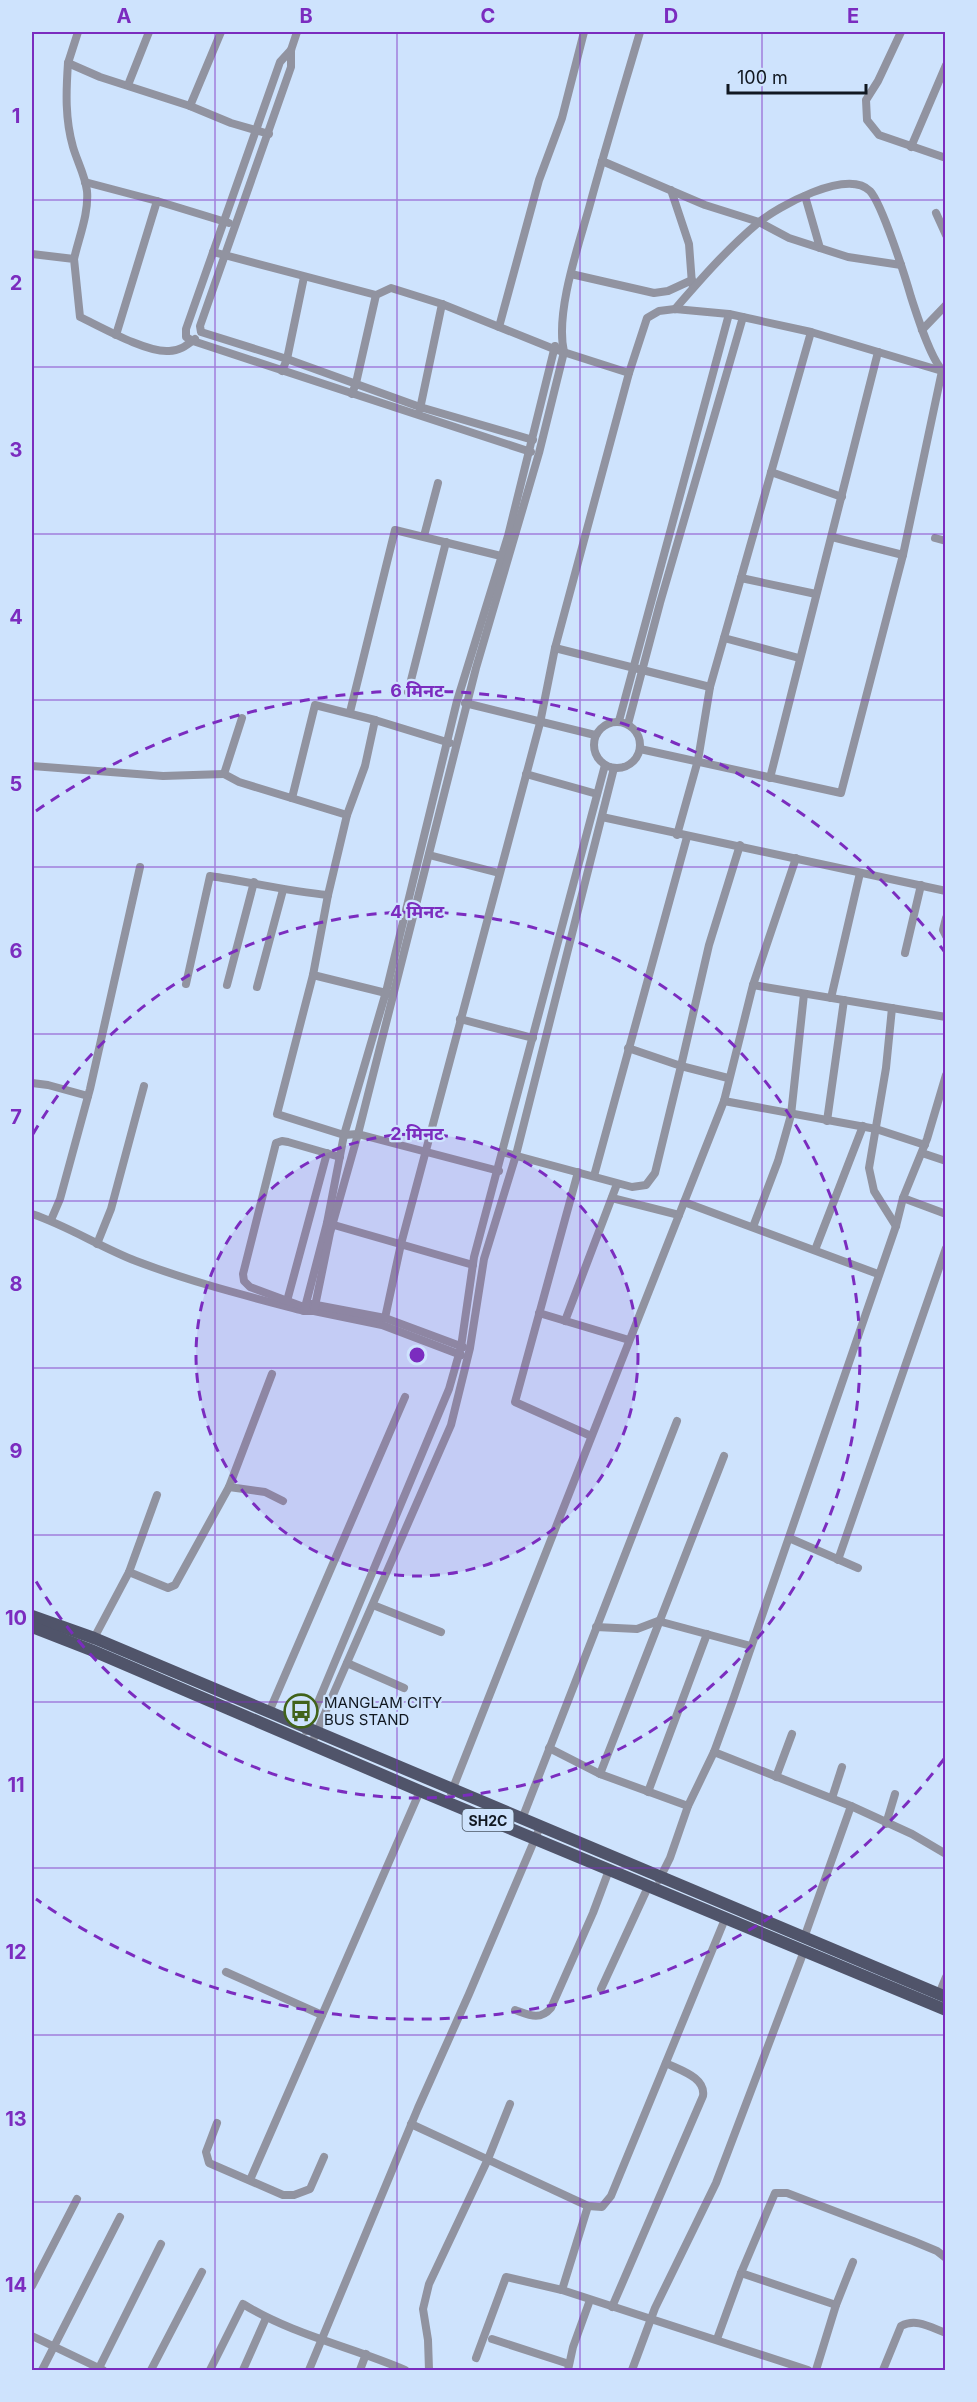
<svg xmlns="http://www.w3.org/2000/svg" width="977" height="2402" font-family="Inter,'Noto Sans Devanagari',sans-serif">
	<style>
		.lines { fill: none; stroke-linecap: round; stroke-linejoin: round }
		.minor { stroke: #9193a0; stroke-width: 8 }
		.primary { stroke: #50546a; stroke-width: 12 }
		.grid { fill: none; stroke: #7b2cbf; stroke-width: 1.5; stroke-opacity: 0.55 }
		.ring { fill: none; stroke: #7b2cbf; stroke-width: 3; stroke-dasharray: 10 8 }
		.labels { text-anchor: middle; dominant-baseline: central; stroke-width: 4.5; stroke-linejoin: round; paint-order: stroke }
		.shield { fill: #cee3fd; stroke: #4a5563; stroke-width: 1.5 }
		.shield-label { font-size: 14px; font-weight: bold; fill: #111821 }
		.poi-label { font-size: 15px; fill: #111821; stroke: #cee3fd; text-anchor: start }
		.centre { fill: #7b2cbf; stroke: #cee3fd; stroke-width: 3 }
		.ring-label { font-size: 18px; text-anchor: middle; font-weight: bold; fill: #7b2cbf; stroke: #cee3fd; stroke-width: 4.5; stroke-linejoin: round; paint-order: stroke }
		.neatline { fill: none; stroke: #7b2cbf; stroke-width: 2 }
		.grid-label { font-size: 20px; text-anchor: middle; font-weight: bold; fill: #7b2cbf }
	</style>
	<rect width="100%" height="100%" fill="#cee3fd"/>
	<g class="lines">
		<g class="minor">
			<path d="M78,32L68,63L100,77L190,106L231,123L269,134"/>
			<path d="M297,32L291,50V67L200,326L201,332L287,359L420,407L533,440"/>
			<path d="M901,32L878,81L866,100L867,120L879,135L946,158"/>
			<path d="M291,50L280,62L186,329V337L193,341L531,452"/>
			<path d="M68,63C66,92 65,119 73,147C77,161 85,175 87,191C89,213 79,237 74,259"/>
			<path d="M128,85L149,32"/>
			<path d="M190,106L221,32"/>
			<path d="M911,147L946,65"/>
			<path d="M602,161L705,205L759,222L789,238L848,257L901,265"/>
			<path d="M85,182L157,201"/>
			<path d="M671,190L689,244L692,284"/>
			<path d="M805,196L820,248"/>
			<path d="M936,213L946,235"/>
			<path d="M213,252L376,295"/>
			<path d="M32,254L74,259L80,317C101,327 147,353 169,351C180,351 187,345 195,339"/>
			<path d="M571,274L654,293L668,291L692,280"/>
			<path d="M675,309C701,279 727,249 758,223C777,207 847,168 870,191C882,204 905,276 911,297C917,315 931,361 944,372"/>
			<path d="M499,327L539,180L562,118L584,32"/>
			<path d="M922,330L946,305"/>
			<path d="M116,335L157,201L229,223"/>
			<path d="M282,371L287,359L304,277"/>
			<path d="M629,373L647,318L659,311L675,309L729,314L811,332L942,371L903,555L841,793L640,749"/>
			<path d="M352,394L356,383L376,295L391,288L442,304L554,349L629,373L555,648L540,723L401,1244L385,1318"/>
			<path d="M420,409L442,304"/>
			<path d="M771,472L842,497"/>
			<path d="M424,536L438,483"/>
			<path d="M832,537L903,555"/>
			<path d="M935,538L946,541"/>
			<path d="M741,578L816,594"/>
			<path d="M724,638L799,658"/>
			<path d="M555,648L710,687"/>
			<path d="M408,692L446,542"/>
			<path d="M465,703L595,735"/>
			<path d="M350,712L395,530L505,557"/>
			<path d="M242,718L224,774L239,782L347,815L328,895L313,975L277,1114L344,1135L358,1134L499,1171"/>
			<path d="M619,721L729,314"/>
			<circle cx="617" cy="745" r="23"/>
			<path d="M628,724L660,603L743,317"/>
			<path d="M32,766L163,776L224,774"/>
			<path d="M526,774L597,794"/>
			<path d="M770,778L878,352"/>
			<path d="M292,798L315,705L375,720"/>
			<path d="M347,815L365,766L375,720L450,743"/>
			<path d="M602,817L946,891"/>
			<path d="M677,835L698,760L710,687L811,332"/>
			<path d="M429,855L499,873"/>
			<path d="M946,918L943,930L946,936"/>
			<path d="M905,953L921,885"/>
			<path d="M313,975L390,994"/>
			<path d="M186,984L210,876C250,882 288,891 328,895"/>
			<path d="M227,985L254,882"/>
			<path d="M753,985L946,1017"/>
			<path d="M257,987L283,890"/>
			<path d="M831,998L860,873"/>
			<path d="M892,1008L886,1068L869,1168L874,1191L896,1226"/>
			<path d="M460,1019L533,1038"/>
			<path d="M728,1078L681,1066L709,945L740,845"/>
			<path d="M32,1083L48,1085L88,1096"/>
			<path d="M724,1101L876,1129L925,1145"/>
			<path d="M827,1121L844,1000"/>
			<path d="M502,1152L632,1187L646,1185L655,1173L681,1066L628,1048"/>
			<path d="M922,1153L946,1161"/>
			<path d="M578,1172L515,1402L591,1436"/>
			<path d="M594,1176L687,837"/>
			<path d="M612,1198L679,1215"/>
			<path d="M903,1198L946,1214"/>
			<path d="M684,1202L878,1274"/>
			<path d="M32,1214C68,1226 100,1247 136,1261C191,1282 247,1296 304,1311H314L382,1325L461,1355"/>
			<path d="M51,1220L60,1199L90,1089L140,867"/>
			<path d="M327,1223L473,1265"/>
			<path d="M753,1227L778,1161L791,1115L804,994"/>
			<path d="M97,1244L111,1209L144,1086"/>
			<path d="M815,1250L863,1126"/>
			<path d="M287,1301L327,1153"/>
			<path d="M311,1304L385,1318L463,1347"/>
			<path d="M301,1306L250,1287L244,1281L243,1274L276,1143L282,1141L288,1142L340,1157"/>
			<path d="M304,1311L327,1223L344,1135L386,992L457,701L508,536L555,346"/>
			<path d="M314,1311L330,1233L358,1134L476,668L539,453L564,352C555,313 578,247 589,208C605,149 623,90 640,32"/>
			<path d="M539,1313L629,1340"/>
			<path d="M565,1321L617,1184"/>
			<path d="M229,1487L272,1374"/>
			<path d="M789,1538L858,1568"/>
			<path d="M838,1560L946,1248"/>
			<path d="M129,1572L157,1495"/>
			<path d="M373,1605L441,1632"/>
			<path d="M596,1627L637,1629L658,1621L751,1646"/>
			<path d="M93,1640L129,1572L168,1588L175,1585L229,1487L265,1492L283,1501"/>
			<path d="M347,1663L404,1688"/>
			<path d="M269,1712L405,1397"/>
			<path d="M306,1731L449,1389L461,1347L474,1257L605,765"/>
			<path d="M311,1745L451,1425L470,1348L484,1259L516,1155L614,768"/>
			<path d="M549,1748L600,1774L688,1806"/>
			<path d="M714,1752L851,1806L912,1834L946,1854"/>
			<path d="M600,1774L724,1456"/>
			<path d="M776,1777L792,1734"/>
			<path d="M648,1792L707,1634"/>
			<path d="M451,1793L724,1101L753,985L796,858"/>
			<path d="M832,1798L842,1767"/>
			<path d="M522,1819L677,1421"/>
			<path d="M886,1824L895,1794"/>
			<path d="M659,1880L670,1858L688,1806L714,1752L734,1697L896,1226L903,1198L927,1139L946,1075"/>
			<path d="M804,1938L851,1806"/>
			<path d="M226,1972L322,2015"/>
			<path d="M601,1989L648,1887"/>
			<path d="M939,1994L946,1977"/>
			<path d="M515,2010C529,2015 540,2021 551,2008L593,1913L609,1870"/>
			<path d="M217,2123L206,2152L209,2163L283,2195H294L310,2189L324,2157"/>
			<path d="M411,2124L588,2206L602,2207L611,2196L725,1919"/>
			<path d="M250,2180L420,1791"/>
			<path d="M741,2273L836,2305"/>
			<path d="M32,2286L77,2199"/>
			<path d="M562,2290L588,2206"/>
			<path d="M612,2307L703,2096C706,2077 679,2070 666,2063"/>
			<path d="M32,2336L103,2370"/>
			<path d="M492,2339L569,2364"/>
			<path d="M717,2339L741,2273L775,2193H787L913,2241L937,2251L946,2258"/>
			<path d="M476,2358L506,2277L562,2290L808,2370"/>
			<path d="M42,2370L120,2217"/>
			<path d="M98,2370L161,2244"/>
			<path d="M151,2370L202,2272"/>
			<path d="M210,2370L243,2304C293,2335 352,2347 405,2370"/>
			<path d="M243,2370L266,2318"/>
			<path d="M309,2370L418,2108L469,1994L540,1827"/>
			<path d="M360,2370L366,2354"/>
			<path d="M429,2370L428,2340L423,2309L429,2284L488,2159L510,2104"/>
			<path d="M568,2370L573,2347L590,2300"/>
			<path d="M632,2370L655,2308L716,2183L804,1951"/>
			<path d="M816,2370L836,2305L853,2262"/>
			<path d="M883,2370L901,2326C916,2318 930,2327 946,2333"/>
		</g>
		<g class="primary">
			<path d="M32,1616L94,1638L946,1997"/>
			<path d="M32,1627L91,1650L420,1791L946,2010"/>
		</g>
	</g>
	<path class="grid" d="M215,32V2370M397,32V2370M580,32V2370M762,32V2370M32,200H946M32,367H946M32,534H946M32,700H946M32,867H946M32,1034H946M32,1201H946M32,1368H946M32,1535H946M32,1702H946M32,1868H946M32,2035H946M32,2202H946"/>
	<circle cx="417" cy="1355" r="221" fill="#7b2cbf" fill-opacity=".12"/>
	<g class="ring">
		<circle cx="417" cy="1355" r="221"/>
		<path d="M33 1134A443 443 0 1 1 33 1576"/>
		<path d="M944 1759A664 664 0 0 1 36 1899M36 811A664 664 0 0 1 944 951"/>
	</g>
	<defs>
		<g id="bus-ring" transform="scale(1.725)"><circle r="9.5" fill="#cee3fd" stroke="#41631a" stroke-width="1.5"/><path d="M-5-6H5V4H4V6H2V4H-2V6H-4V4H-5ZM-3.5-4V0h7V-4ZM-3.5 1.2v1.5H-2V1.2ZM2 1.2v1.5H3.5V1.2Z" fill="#41631a"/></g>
	</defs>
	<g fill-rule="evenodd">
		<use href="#bus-ring" x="301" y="1711"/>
	</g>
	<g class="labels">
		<rect class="shield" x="462.5" y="1809" width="51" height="22" rx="4.5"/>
		<g class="shield-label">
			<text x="488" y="1820">SH2C</text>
		</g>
		<g class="poi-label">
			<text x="324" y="1702">MANGLAM CITY<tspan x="324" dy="17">BUS STAND</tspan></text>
		</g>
	</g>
	<circle cx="417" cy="1355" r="9" class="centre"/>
	<g class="ring-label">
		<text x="417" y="697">6 मिनट</text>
		<text x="417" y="918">4 मिनट</text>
		<text x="417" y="1140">2 मिनट</text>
	</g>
	<rect width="977" height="2402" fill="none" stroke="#cee3fd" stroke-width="66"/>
	<path d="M728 84v9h138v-9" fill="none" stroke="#111821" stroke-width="3"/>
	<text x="737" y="84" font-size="18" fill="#111821" stroke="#cee3fd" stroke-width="4.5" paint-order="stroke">100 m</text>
	<rect x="33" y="33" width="911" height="2336" class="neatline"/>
	<g class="grid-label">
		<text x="124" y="23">A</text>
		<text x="306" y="23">B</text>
		<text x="488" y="23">C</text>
		<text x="671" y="23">D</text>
		<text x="853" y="23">E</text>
		<text x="16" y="123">1</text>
		<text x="16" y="290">2</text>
		<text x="16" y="457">3</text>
		<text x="16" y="624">4</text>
		<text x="16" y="791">5</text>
		<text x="16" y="958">6</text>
		<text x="16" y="1124">7</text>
		<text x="16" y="1291">8</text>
		<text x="16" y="1458">9</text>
		<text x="16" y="1625">10</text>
		<text x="16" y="1792">11</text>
		<text x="16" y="1959">12</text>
		<text x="16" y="2126">13</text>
		<text x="16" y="2292">14</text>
	</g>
</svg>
